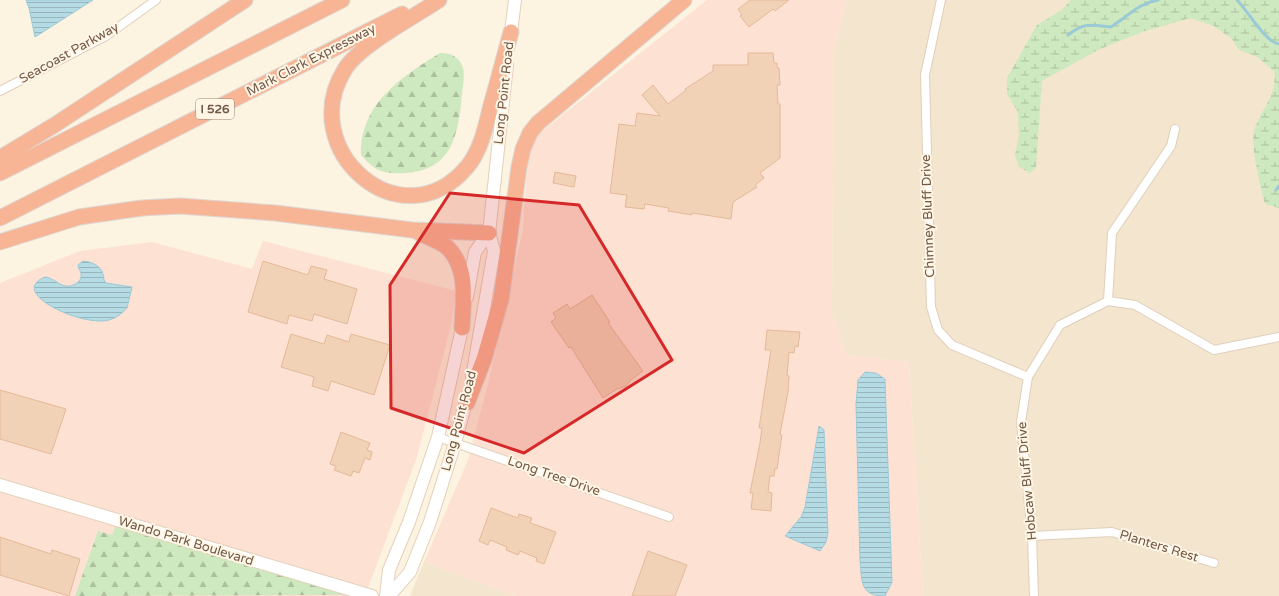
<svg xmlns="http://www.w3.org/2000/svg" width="1279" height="596" font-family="'Varela Round',sans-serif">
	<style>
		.residential { fill: #f3e5ce }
		.commercial { fill: #fde2d3 }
		.forest { fill: url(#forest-firs) }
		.wetland { fill: url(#wetland-marsh) }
		.water { fill: url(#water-rules); stroke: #9bcad7 }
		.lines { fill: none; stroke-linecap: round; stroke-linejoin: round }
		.stream { stroke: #9bcad7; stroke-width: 3 }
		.building { fill: #f1d2b7; stroke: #e4b998 }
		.street-casing { stroke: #e0cfbc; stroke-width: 10 }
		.secondary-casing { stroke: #e5d0ba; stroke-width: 14 }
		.highway-casing { stroke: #ddd7d3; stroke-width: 17 }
		.street { stroke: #fff; stroke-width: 8 }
		.secondary { stroke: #fff; stroke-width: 12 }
		.highway { stroke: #f7b596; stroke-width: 15 }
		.marked { fill: #d62828; fill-opacity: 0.2; stroke: #d62828; stroke-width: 3; stroke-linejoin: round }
		.labels { text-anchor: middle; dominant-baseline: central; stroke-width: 4; stroke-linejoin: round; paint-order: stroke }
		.shield { fill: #fff6e6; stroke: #9c8877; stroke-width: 1 }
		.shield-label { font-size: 12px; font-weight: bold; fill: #725947 }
		.street-label { font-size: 13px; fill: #725947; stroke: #fff6e6 }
	</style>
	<defs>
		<pattern id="forest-firs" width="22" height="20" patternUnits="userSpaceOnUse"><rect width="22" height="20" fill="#cee9bf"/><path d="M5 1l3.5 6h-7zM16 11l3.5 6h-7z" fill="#acc09d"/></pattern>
		<pattern id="wetland-marsh" width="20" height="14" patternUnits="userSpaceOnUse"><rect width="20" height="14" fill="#cee9bf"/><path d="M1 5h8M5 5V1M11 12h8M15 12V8" fill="none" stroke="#acc09d"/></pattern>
		<pattern id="water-rules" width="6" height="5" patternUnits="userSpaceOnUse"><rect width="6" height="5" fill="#b5dbe5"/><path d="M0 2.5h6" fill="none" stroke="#98b5bb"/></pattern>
	</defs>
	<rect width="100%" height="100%" fill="#fcf3e0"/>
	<g class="residential">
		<path d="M847,0H1279V596H923L909,362L846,355L832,313L834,47Z"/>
		<path d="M424,562L515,596H410Z"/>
	</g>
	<g class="commercial">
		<path d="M707,0H847L834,47L832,313L846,355L909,362L923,596H515L424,562L468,460L487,388L523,230L528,151L541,132Z"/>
		<path d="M263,241L456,291L452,321L417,457L365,596H0V283L80,251L152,242L252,269Z"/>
	</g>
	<g class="forest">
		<path d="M440,53C447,53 453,54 459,60C467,70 463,84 462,95C458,134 453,170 406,173C383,174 376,172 361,155C360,104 401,77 440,53Z"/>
		<path d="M116,525L347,595L75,596L98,531L112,535Z"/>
	</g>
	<path class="wetland" d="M1071,0H1279V208L1265,204C1261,189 1250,144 1254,131C1261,108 1278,96 1274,71L1257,57L1239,50L1232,39L1214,26L1190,18L1142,32L1098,50L1042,81L1036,167L1030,173L1019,167L1015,155L1019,136L1018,112L1007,94V78L1037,25L1062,10Z"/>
	<g class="water">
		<path d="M26,0H93L35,37L29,8Z"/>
		<path d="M83,261C95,262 104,268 104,280L106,283L132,287L127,308C123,312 118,317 112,319C88,330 5,293 45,277C56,278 62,291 75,284C78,283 80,281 81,277C82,272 78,269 78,265Z"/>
		<path d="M865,372L876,373L885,379L892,582L885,596C860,596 862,582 860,561L856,404L858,380Z"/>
		<path d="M819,426L824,430L828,533L826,542L820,551L785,536L801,517L805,507Z"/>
	</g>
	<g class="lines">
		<g class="stream">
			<path d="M1237,0C1248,11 1265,42 1279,44"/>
			<path d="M1068,35C1084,22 1091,25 1111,27C1127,17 1139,3 1158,0"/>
			<path d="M1276,190L1279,186"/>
		</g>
	</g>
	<g class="building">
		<path d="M750,0H789L775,11L773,9L749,27L740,16L742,15L738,9Z"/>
		<path d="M748,53H773L774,63H777V68H779L780,85H777L778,104H780V158L760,173L764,178L755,185L757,187L733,202L731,219L692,213V215L668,211L669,208L645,204L644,209L625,207L627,195L610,193L619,124L635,126L637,113L660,116L642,95L653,85L668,104L686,90L685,89L713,71V65H748Z"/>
		<path d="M555,172L576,176L574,187L553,183Z"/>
		<path d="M263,261L308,275L311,266L327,270L324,279L357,289L347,324L314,314L312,321L289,315L287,324L248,312Z"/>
		<path d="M592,295L610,322L608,323L643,371L632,379L626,386L617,389L603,398L571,347L569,348L551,322L556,318L553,313L567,304L570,309Z"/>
		<path d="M767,330L800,332L798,347L795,346L794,353L789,352L787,375L789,376L788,392L780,434L782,435L777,469L775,468L774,476H770L768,492L772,493L771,511L751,509L753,493H750L760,443L762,428H759L771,350H765Z"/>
		<path d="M291,334L324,344L327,335L349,342L351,334L390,345L374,395L331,381L328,391L312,386L314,377L281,367Z"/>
		<path d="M0,390L66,409L51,454L0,439Z"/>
		<path d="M341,432L370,443L367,450L372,452L370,460L365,458L359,473L353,471L351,476L334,470L336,466L330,464Z"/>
		<path d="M491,508L518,518L519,514L532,518L530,523L556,532L544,564L536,561L537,558L520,551L518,555L506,550L507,547L490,540L488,545L479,541Z"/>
		<path d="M0,537L51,554L52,550L80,559L69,596L0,575Z"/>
		<path d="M648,551L687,565L675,596H632Z"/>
	</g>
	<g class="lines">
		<g class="street-casing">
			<g id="street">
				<path d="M941,0L925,75L931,307L938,330L952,345L1028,377"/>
				<path d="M0,91L106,36L156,0"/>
				<path d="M1108,301L1112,233L1171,146L1175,129"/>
				<path d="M438,437L669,517"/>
				<path d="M1032,536L1112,532L1214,563"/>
				<path d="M1034,596L1032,536L1021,422L1028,377L1060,325L1108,301L1135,305L1214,350L1279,337"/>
			</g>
		</g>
		<g class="secondary-casing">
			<g id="secondary">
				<path d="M510,40L515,0"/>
				<path d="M467,297L475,252L489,233"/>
				<path d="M472,377L494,251L489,233L507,65"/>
				<path d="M0,485L372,596"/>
				<path d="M386,596L389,570L409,522L438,437L464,319"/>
				<path d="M389,596L410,572L430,522L455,443L468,395"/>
			</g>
		</g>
		<g class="highway-casing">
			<g id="highway">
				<path d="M439,0C414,17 360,45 345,69C294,150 402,244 467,167C481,151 486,125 491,105C498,81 504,57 511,32"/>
				<path d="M0,158L53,126L245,0"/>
				<path d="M0,173L342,0"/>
				<path d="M0,218L402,14"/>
				<path d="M419,233C428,237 439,241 447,247C469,268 463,301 462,328"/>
				<path d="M0,242L79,217L142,208L180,206L275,213L412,230L489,233"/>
				<path d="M467,403L484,359L501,300L519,167L523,149L530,133L538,123L684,0"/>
			</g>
		</g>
		<use href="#street" class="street"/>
		<use href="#secondary" class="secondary"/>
		<use href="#highway" class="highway"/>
	</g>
	<path class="marked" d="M450,193L579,205L672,360L524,453L391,408L390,285Z"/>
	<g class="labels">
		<rect class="shield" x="196" y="99" width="38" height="20" rx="3"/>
		<g class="shield-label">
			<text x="215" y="109">I 526</text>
		</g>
		<g class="street-label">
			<text transform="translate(69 53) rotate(-29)">Seacoast Parkway</text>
			<text transform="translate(311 60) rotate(-27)">Mark Clark Expressway</text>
			<text transform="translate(504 93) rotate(-84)">Long Point Road</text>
			<text transform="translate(928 216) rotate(-92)">Chimney Bluff Drive</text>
			<text transform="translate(459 421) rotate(-75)">Long Point Road</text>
			<text transform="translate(554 476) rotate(19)">Long Tree Drive</text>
			<text transform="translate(1027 481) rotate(-95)">Hobcaw Bluff Drive</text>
			<text transform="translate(186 541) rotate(17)">Wando Park Boulevard</text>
			<text transform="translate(1159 546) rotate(17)">Planters Rest</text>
		</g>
	</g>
</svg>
